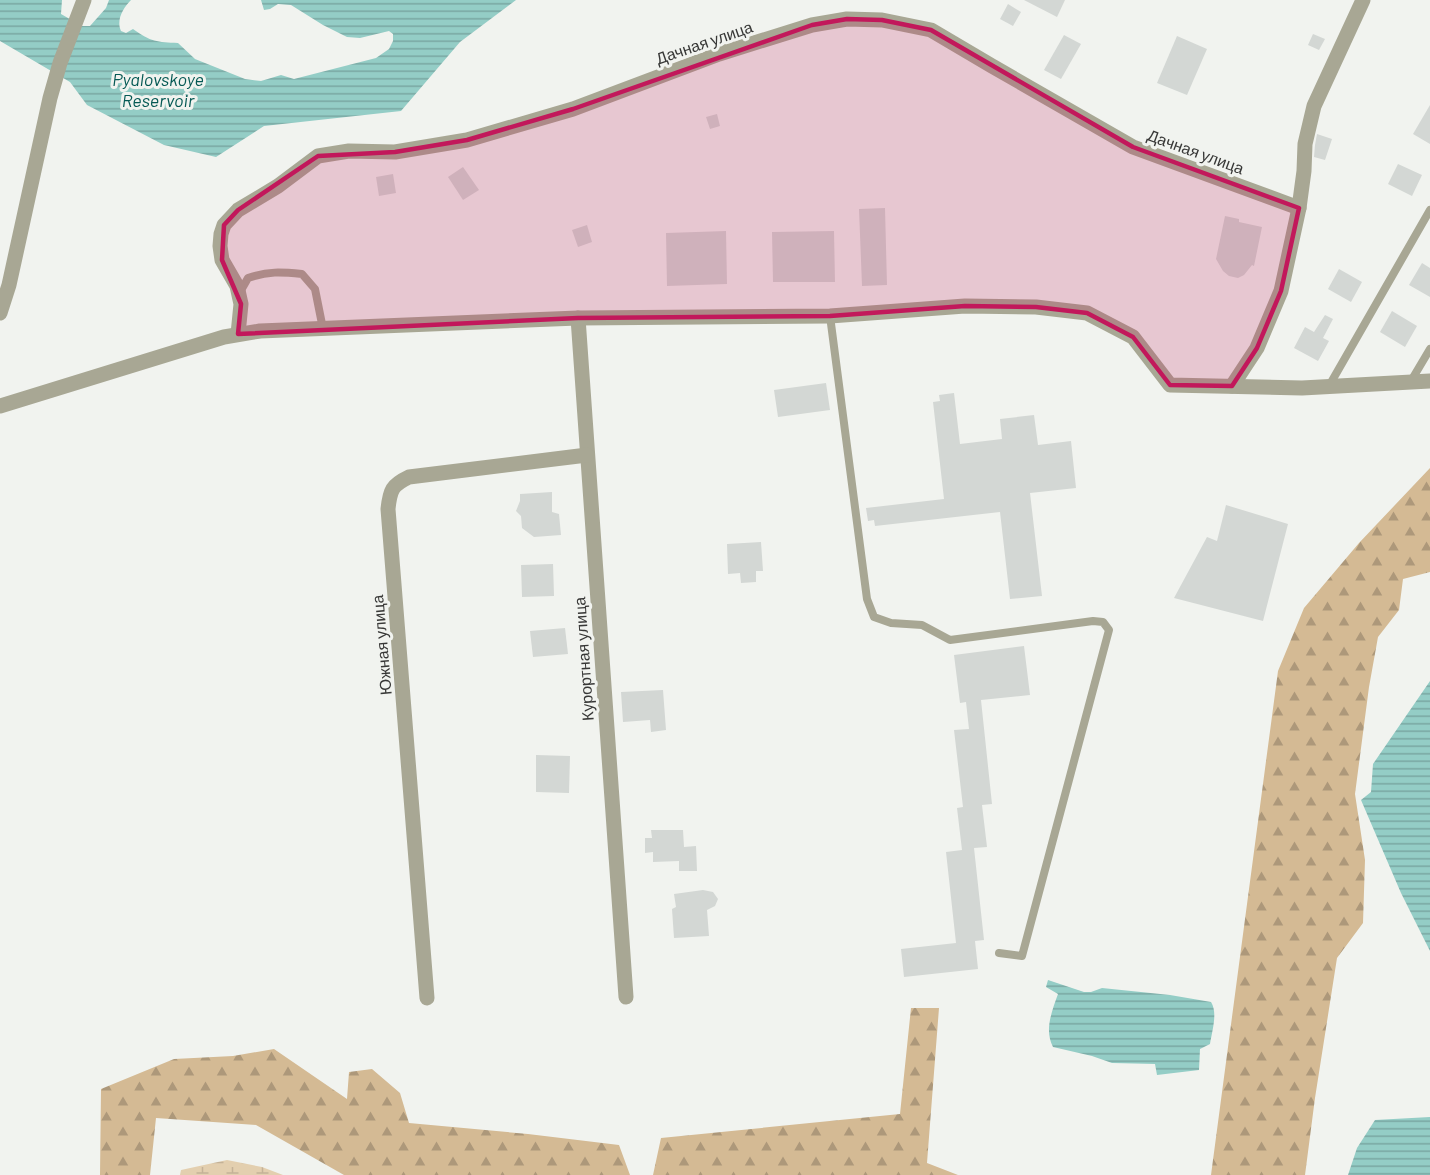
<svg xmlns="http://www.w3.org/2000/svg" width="1430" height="1175" font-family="Barlow,sans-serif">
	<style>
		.forest { fill: url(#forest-firs) }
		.wetland { fill: url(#wetland-marsh) }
		.water { fill: url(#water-rules) }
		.building { fill: #d3d7d4 }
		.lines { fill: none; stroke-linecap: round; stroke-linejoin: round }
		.lane { stroke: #a8a794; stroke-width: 8 }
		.street { stroke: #a8a794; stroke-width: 15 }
		.marked { fill: #c2185b; fill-opacity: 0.2; stroke: #c2185b; stroke-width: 4.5; stroke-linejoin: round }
		.labels { text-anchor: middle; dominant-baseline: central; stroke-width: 6; stroke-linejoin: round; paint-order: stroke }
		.street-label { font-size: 16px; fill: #383837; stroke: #f1f3ef }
		.water-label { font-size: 18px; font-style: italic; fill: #055954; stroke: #f1f3ef }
	</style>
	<defs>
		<pattern id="forest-firs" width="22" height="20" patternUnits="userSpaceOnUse" patternTransform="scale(1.5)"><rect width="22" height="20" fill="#d4ba94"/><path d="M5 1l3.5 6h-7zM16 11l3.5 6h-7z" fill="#ad987a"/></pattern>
		<pattern id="wetland-marsh" width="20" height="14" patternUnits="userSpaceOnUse" patternTransform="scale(1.5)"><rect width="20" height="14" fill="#e3cfaf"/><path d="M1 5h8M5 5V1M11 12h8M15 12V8" fill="none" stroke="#c4b297"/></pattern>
		<pattern id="water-rules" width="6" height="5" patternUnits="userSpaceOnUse" patternTransform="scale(1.5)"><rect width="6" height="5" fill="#94cdc6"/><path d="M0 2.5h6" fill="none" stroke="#7aa7a2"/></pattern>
	</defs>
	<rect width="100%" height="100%" fill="#f1f3ef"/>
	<g class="forest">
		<path d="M1430,468V572L1403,579L1399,610L1378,637L1369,687L1355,794L1365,860L1363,923L1337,958L1315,1098L1305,1175H1211L1278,671L1304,608L1359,543Z"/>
		<path d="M911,1008H939L927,1163L958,1175H653L661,1138L900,1114Z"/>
		<path d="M274,1049L347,1099L349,1072L372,1069L400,1093L409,1123L528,1134L619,1145L630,1175H344L256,1125L156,1118L150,1175H100L101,1089L174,1059L233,1056Z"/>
	</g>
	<path class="wetland" d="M227,1160L262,1167L283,1175H180L181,1170Z"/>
	<g class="water">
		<path d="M0,0H62L61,14L82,26H90L106,8L109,0H131C123,8 116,20 121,31L126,33L133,29C151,42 157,42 178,43L195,59L245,79L261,81L281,75L294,79L376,58L389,49L393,41V34L389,31L360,38L347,37L323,25L291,5L278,4L270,9L264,10L261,0H516L460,42L401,111L264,126L216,157L164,145L87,105L70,82L0,41Z"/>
		<path d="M1430,681V951L1401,893L1361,800L1371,792L1373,764Z"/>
		<path d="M1048,980L1084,992H1091L1102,988L1170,995L1211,1002C1218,1013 1212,1031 1210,1044L1200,1049L1199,1070L1157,1075L1155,1064L1112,1063L1092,1056L1053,1047C1044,1030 1052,1011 1058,994L1046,987Z"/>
		<path d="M1430,1117V1175H1348L1357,1148L1375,1120Z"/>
	</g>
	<g class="building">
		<path d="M1024,0H1065L1057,17Z"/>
		<path d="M1008,4L1021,12L1013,26L1000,19Z"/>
		<path d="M1313,34L1325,39L1319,50L1308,45Z"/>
		<path d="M1064,35L1081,44L1061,79L1044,70Z"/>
		<path d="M1177,36L1207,49L1187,95L1157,83Z"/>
		<path d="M1430,105V144L1413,134Z"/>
		<path d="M717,114L720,126L710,129L706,117Z"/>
		<path d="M1317,134L1332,139L1325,160L1314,157L1315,145Z"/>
		<path d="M1398,164L1422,175L1412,196L1388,184Z"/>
		<path d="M463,167L479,190L463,200L448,177Z"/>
		<path d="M393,174L396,193L379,196L376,177Z"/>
		<path d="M885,208L887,285L862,286L859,209Z"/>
		<path d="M1225,216L1239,219V222L1262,227L1254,266L1252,265L1244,275L1238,278L1229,276L1223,271L1216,259Z"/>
		<path d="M587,225L592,242L578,247L572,230Z"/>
		<path d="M726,231L727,284L667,286L666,233Z"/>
		<path d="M834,231L835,282H773L772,232Z"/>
		<path d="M1422,263L1430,268V297L1409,285Z"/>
		<path d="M1339,269L1362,282L1351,302L1328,289Z"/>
		<path d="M1392,311L1417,326L1405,347L1380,332Z"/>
		<path d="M1325,315L1333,319L1323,338L1329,341L1318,361L1294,348L1305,327L1314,332Z"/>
		<path d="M826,383L830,410L778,417L774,390Z"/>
		<path d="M954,393L960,444L1002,439L1000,419L1034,415L1038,445L1071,441L1076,488L1030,493L1042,596L1010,599L1000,512L875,526L874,520L868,521L866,508L944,499L933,402L940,401L939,395Z"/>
		<path d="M552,492V512L559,514L561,535L534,537L522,528L521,516L516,511L520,501V494Z"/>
		<path d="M1226,505L1288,524L1263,621L1174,598L1207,537L1217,541Z"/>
		<path d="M761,542L763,571H756V582L741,583L740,573L728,574L727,544Z"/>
		<path d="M553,564L554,596L522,597L521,565Z"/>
		<path d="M565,628L568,654L533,657L530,631Z"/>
		<path d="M1024,646L1030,695L981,700L992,804L982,805L987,847L974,848L984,940L975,941L978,969L904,977L901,949L956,943L946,852L962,850L957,808L963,807L954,730L969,729L966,702L960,703L954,655Z"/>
		<path d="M663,690L666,730L651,732L650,720L623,722L621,692Z"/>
		<path d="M536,755L570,756L569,793L536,792Z"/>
		<path d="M651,830H683L684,847L696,846L697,871H679V861L653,862V852L645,853V838H652Z"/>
		<path d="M703,890L713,892L718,899L715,906L707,910L709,936L674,938L672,909L676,907L674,894Z"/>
	</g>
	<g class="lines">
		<g class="lane">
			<path d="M240,292L248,278C268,271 281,272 302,274L315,289L323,329"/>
			<path d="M830,316L867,599L874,617L891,623L922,625L950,640L1093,621L1103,622L1109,630L1022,956L999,953"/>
			<path d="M1411,381L1430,349"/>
			<path d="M1329,386L1430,210"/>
		</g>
		<g class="street">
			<path d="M0,313L9,285L50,98L60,63L84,0"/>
			<path d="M578,318L626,997"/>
			<path d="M238,334L241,304L237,286L222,260L220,246L221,234L224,225L238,210L278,186L318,156L349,151L395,152L467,140L573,109L719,54L812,25L847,19L882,20L931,30L992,66L1133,147L1299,208"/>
			<path d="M1232,386L1257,348L1281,291L1299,208L1304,171L1305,144L1314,106L1363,0"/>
			<path d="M0,406L224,337L260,331L578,318L830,316L965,306L1036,307L1087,313L1133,337L1170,385L1302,388L1430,381"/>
			<path d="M427,998L388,509C390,490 392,485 409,477L587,455"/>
		</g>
	</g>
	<path class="marked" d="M847,19L882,20L931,30L1133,147L1299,208L1281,291L1257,348L1232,386L1170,385L1133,337L1087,313L1036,307L965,306L830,316L578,318L238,334L241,304L222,260L224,225L238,210L318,156L395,152L467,140L573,109L812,25Z"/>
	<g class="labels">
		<g class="street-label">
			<text transform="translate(704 42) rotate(-19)">Дачная улица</text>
			<text transform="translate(1196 151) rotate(20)">Дачная улица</text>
			<text transform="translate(381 645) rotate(-95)">Южная улица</text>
			<text transform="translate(583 659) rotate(-94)">Курортная улица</text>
		</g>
		<g class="water-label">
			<text x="158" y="79">Pyalovskoye<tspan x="158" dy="21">Reservoir</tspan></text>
		</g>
	</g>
</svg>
